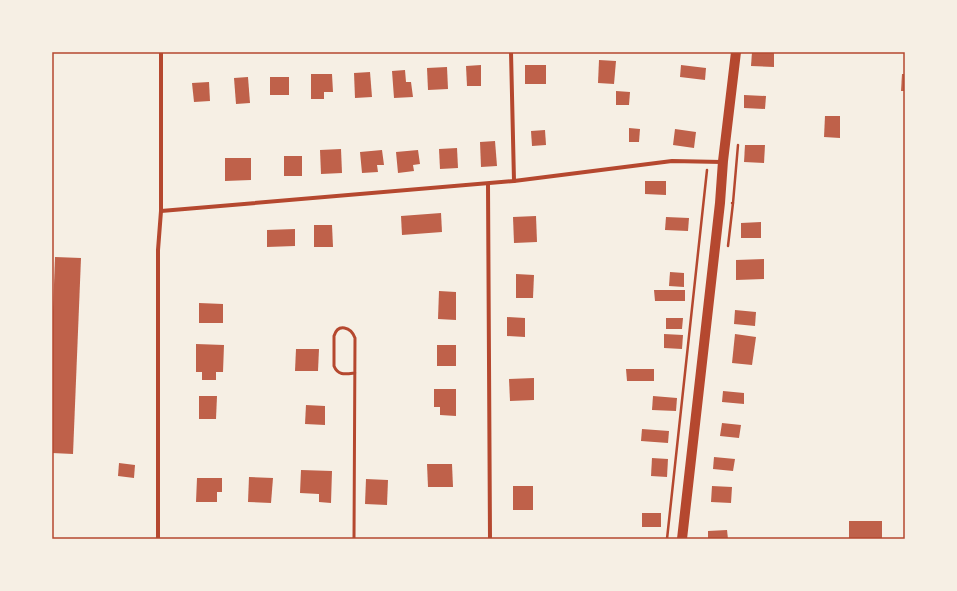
<svg xmlns="http://www.w3.org/2000/svg" width="957" height="591" font-family="Merriweather,serif">
	<style>
		.building { fill: #bf614a }
		.lines { fill: none; stroke-linecap: round; stroke-linejoin: round }
		.path { stroke: #b5482f; stroke-width: 2.5 }
		.service { stroke: #b5482f; stroke-width: 3 }
		.minor { stroke: #b5482f; stroke-width: 4 }
		.primary { stroke: #b5482f; stroke-width: 10 }
		.neatline { fill: none; stroke: #b5482f; stroke-width: 1.5 }
	</style>
	<rect width="100%" height="100%" fill="#f6efe4"/>
	<g class="building">
		<path d="M752,52H774V67L751,66Z"/>
		<path d="M599,60L616,61L614,84L598,83Z"/>
		<path d="M481,65V86H467L466,66Z"/>
		<rect x="525" y="65" width="21" height="19"/>
		<path d="M681,65L706,68L705,80L680,77Z"/>
		<path d="M447,67L448,89L428,90L427,68Z"/>
		<path d="M405,70L406,82H411L413,97L394,98L392,71Z"/>
		<path d="M370,72L372,97L355,98L354,73Z"/>
		<path d="M311,74H332L333,92H324V99H311Z"/>
		<path d="M902,74H905V91H901Z"/>
		<path d="M248,77L250,103L236,104L234,78Z"/>
		<rect x="270" y="77" width="19" height="18"/>
		<path d="M209,82L210,101L194,102L192,83Z"/>
		<path d="M616,91L630,92L629,105H616Z"/>
		<path d="M744,95L766,96L765,109L744,108Z"/>
		<path d="M825,116H840V138L824,137Z"/>
		<path d="M629,128L640,129L639,142H629Z"/>
		<path d="M675,129L696,132L694,148L673,145Z"/>
		<path d="M545,130L546,145L532,146L531,131Z"/>
		<path d="M495,141L497,166L481,167L480,142Z"/>
		<path d="M745,145H765L764,163L744,162Z"/>
		<path d="M457,148L458,168L440,169L439,149Z"/>
		<path d="M341,149L342,173L321,174L320,150Z"/>
		<path d="M382,150L384,165H377L378,172L362,173L360,152Z"/>
		<path d="M418,150L420,164L413,165L414,171L398,173L396,152Z"/>
		<rect x="284" y="156" width="18" height="20"/>
		<path d="M225,158H251V180L225,181Z"/>
		<path d="M645,181H666V195L645,194Z"/>
		<path d="M441,213L442,232L402,235L401,216Z"/>
		<path d="M536,216L537,242L514,243L513,217Z"/>
		<path d="M666,217L689,218L688,231L665,230Z"/>
		<path d="M761,222V238H741V223Z"/>
		<path d="M314,225H332L333,247H314Z"/>
		<path d="M295,229V246L267,247V230Z"/>
		<path d="M55,257L81,258L73,454L52,453V338Z"/>
		<path d="M764,259V279L736,280V260Z"/>
		<path d="M670,272L684,273V287L669,286Z"/>
		<path d="M516,274L534,275L533,298H516Z"/>
		<path d="M654,290H685V301H655Z"/>
		<path d="M439,291L456,292V320L438,319Z"/>
		<path d="M199,303L223,304V323H199Z"/>
		<path d="M735,310L756,312L755,326L734,324Z"/>
		<path d="M507,317L525,318V337L507,336Z"/>
		<path d="M666,318H683L682,329H666Z"/>
		<path d="M664,334L683,335L682,349L664,348Z"/>
		<path d="M735,334L756,337L752,365L732,363Z"/>
		<path d="M196,344L224,345L223,372H216V380H202V372H196Z"/>
		<rect x="437" y="345" width="19" height="21"/>
		<path d="M296,349H319L318,371H295Z"/>
		<path d="M626,369H654V381H627Z"/>
		<path d="M534,378V400L510,401L509,379Z"/>
		<path d="M434,389H456V416L440,415V407H434Z"/>
		<path d="M723,391L744,393V404L722,402Z"/>
		<path d="M199,396H217L216,419H199Z"/>
		<path d="M653,396L677,398L676,411L652,410Z"/>
		<path d="M306,405L325,406V425L305,424Z"/>
		<path d="M722,423L741,425L739,438L720,436Z"/>
		<path d="M642,429L669,431L668,443L641,441Z"/>
		<path d="M714,457L735,459L733,471L713,469Z"/>
		<path d="M652,458L668,459L667,477L651,476Z"/>
		<path d="M119,463L135,465L134,478L118,476Z"/>
		<path d="M427,464H452L453,487H428Z"/>
		<path d="M301,470L332,471L331,503L319,502V494L300,493Z"/>
		<path d="M249,477L273,478L271,503L248,502Z"/>
		<path d="M197,478H222V492H217V502H196Z"/>
		<path d="M366,479L388,480L387,505L365,504Z"/>
		<rect x="513" y="486" width="20" height="24"/>
		<path d="M712,486L732,487L731,503L711,502Z"/>
		<rect x="642" y="513" width="19" height="14"/>
		<rect x="849" y="521" width="33" height="18"/>
		<path d="M727,530L728,539H708V531Z"/>
	</g>
	<g class="lines">
		<g class="path">
			<path d="M732,203H733L738,145"/>
			<path d="M728,246L733,203"/>
			<path d="M667,539L707,170"/>
		</g>
		<path class="service" d="M354,539L355,338C351,327 338,323 334,336V366C338,376 346,374 355,373"/>
		<g class="minor">
			<path d="M511,52L514,181"/>
			<path d="M488,184L490,539"/>
			<path d="M161,211L514,181L672,161L722,162"/>
			<path d="M158,539V250L161,211V52"/>
		</g>
		<path class="primary" d="M682,539L720,203L723,161L736,52"/>
	</g>
	<rect width="957" height="591" fill="none" stroke="#f6efe4" stroke-width="106"/>
	<rect x="53" y="53" width="851" height="485" class="neatline"/>
</svg>
